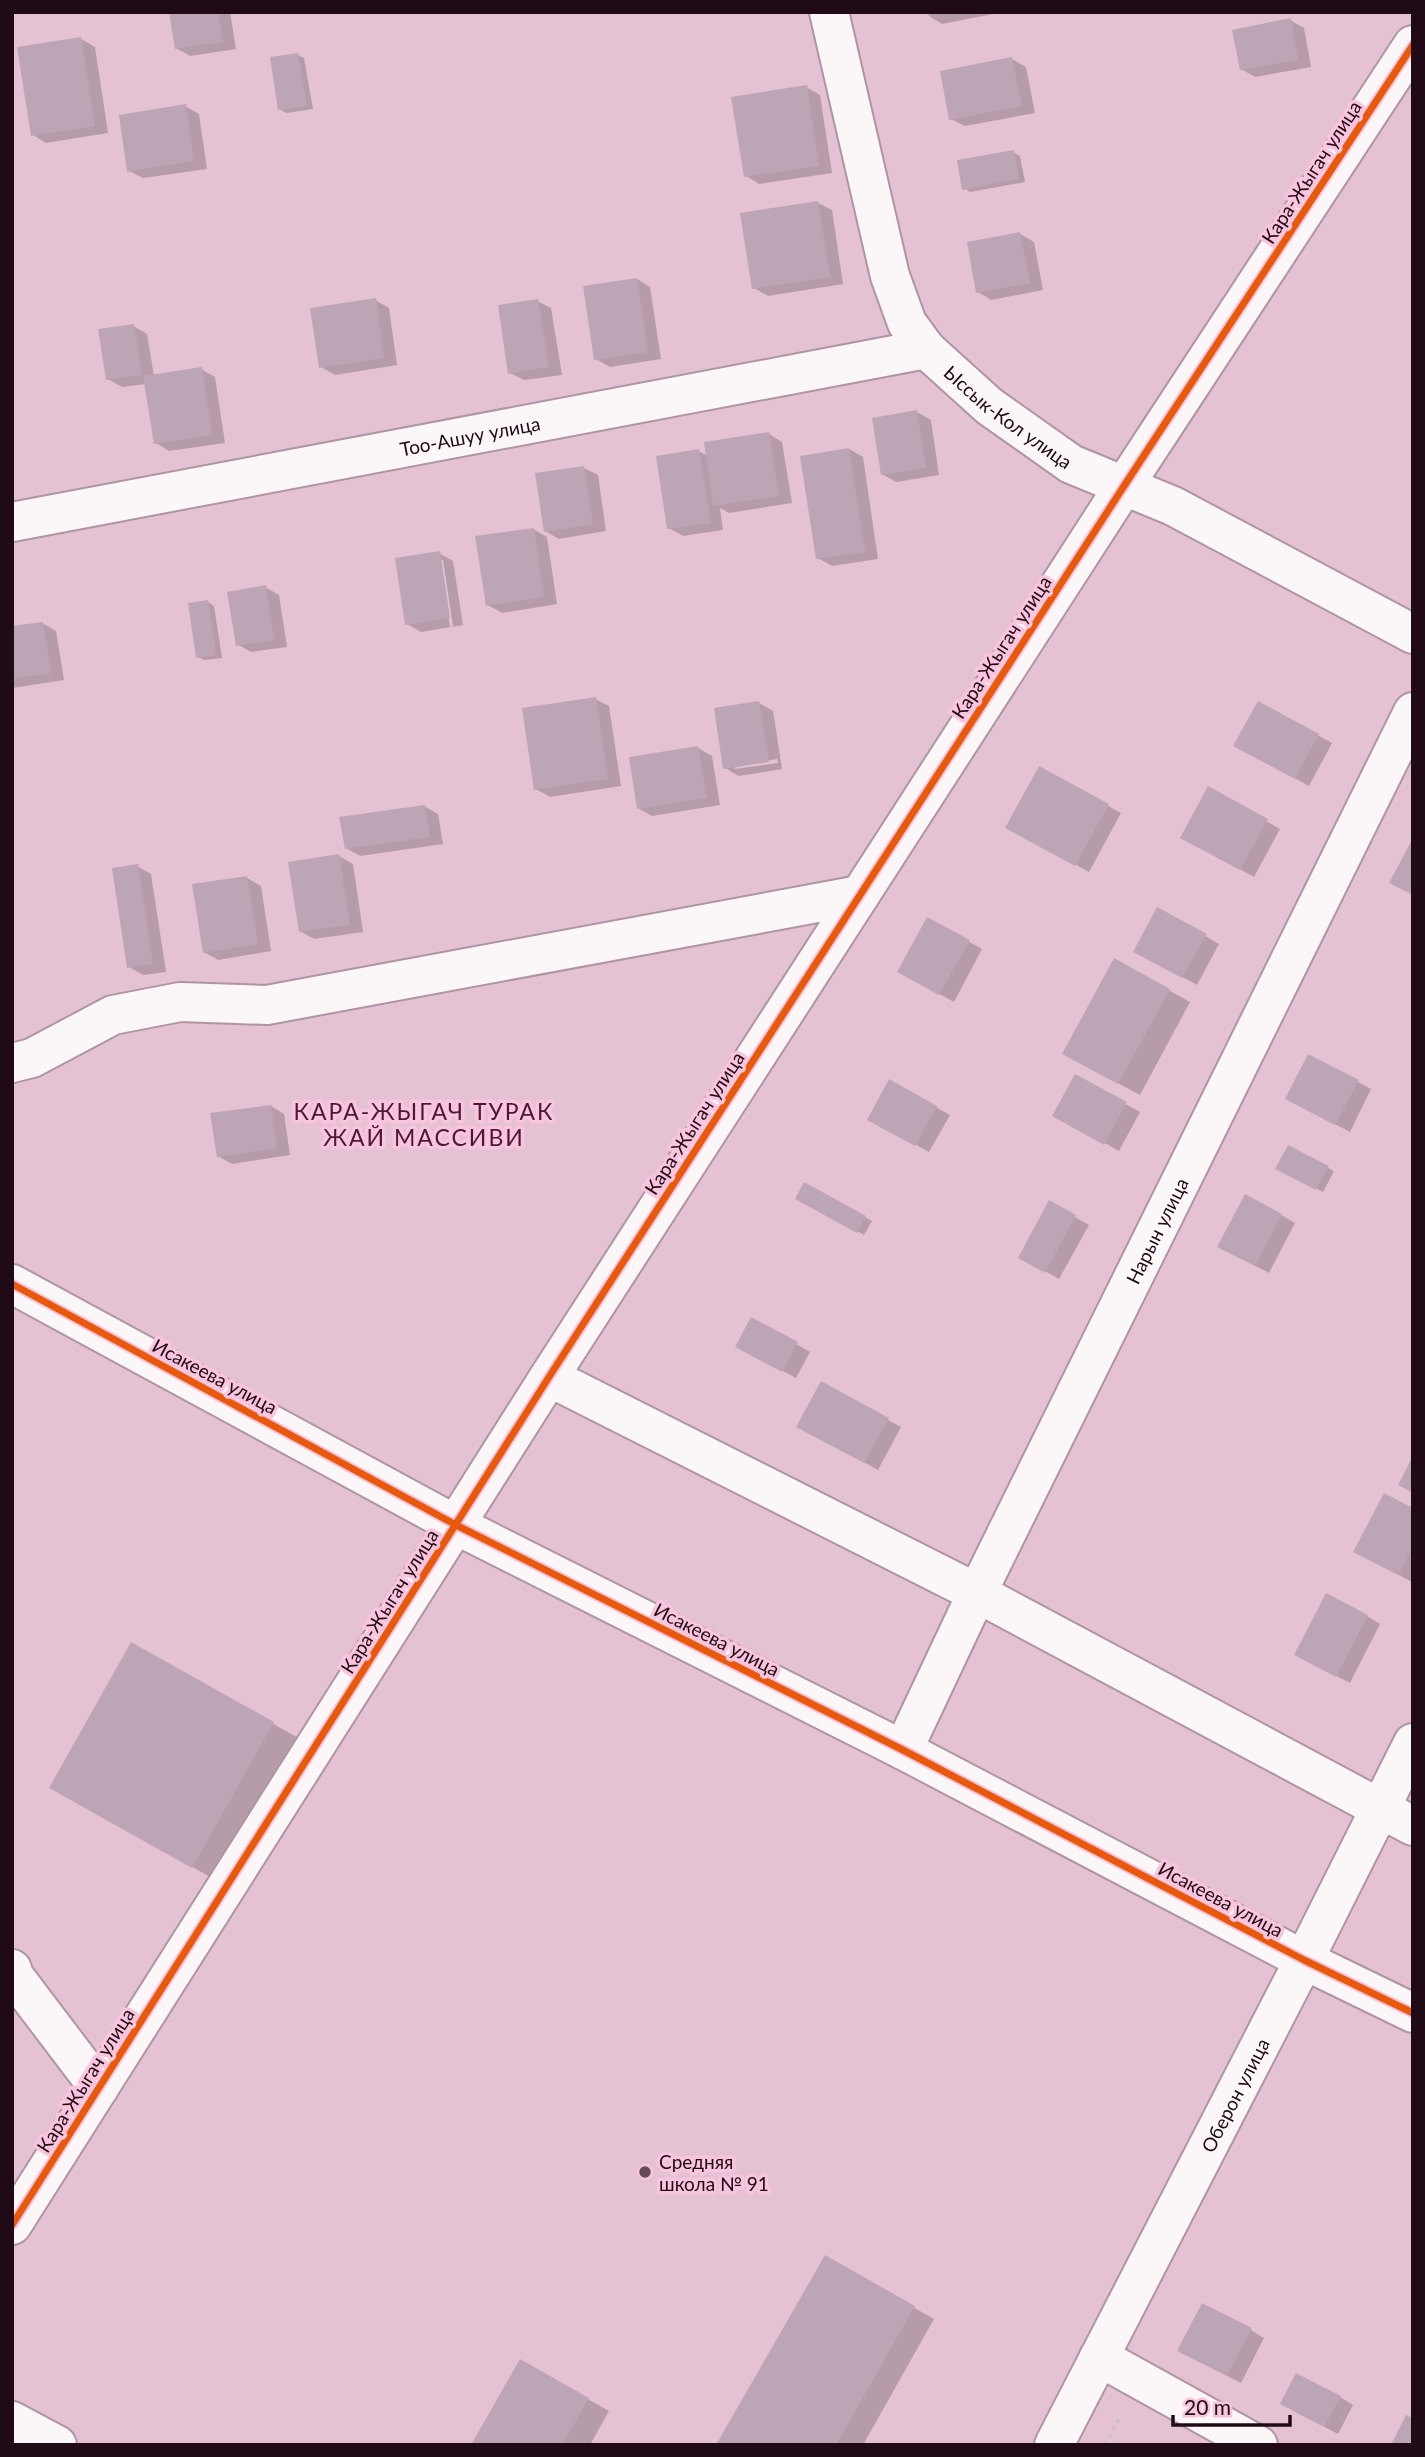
<svg xmlns="http://www.w3.org/2000/svg" width="1425" height="2457" font-family="Lato,sans-serif">
	<style>
		.shadow { fill: #0003; fill-rule: evenodd }
		.building { fill: #bea5b5 }
		.lines { fill: none; stroke-linecap: round; stroke-linejoin: round }
		.minor-casing { stroke: #af95a2; stroke-width: 42 }
		.path { stroke: #cac1c6; stroke-width: 4.5; stroke-dasharray: 3.5 5; stroke-linecap: butt }
		.minor { stroke: #fbf6f8; stroke-width: 38 }
		.cycleway-casing { stroke: #f9c4dd; stroke-width: 11 }
		.cycleway { stroke: #e8590c; stroke-width: 7 }
		.poi-dot { fill: #654a58; stroke: #f9c4dd; stroke-width: 2.5 }
		.labels { text-anchor: middle; dominant-baseline: central; stroke-width: 7; stroke-linejoin: round; paint-order: stroke }
		.street-label { font-size: 19px; fill: #200a16; stroke: #f9c4dd }
		.poi-label { font-size: 19px; fill: #200a16; stroke: #f9c4dd; text-anchor: start }
		.quarter-label { font-size: 23px; letter-spacing: 2px; fill: #4b1935; stroke: #f9c4dd }
	</style>
	<rect width="100%" height="100%" fill="#e4c2d3"/>
	<g class="shadow">
		<path d="M171,12H230L236,49L190,56L176,48Z"/>
		<path d="M928,12H998V13L942,24L929,16Z"/>
		<path d="M1290,20L1304,28L1311,67L1255,77L1241,69Z"/>
		<path d="M81,39L95,47L108,133L46,143L33,135Z"/>
		<path d="M298,55L304,58L313,109L286,113L280,109Z"/>
		<path d="M1012,59L1026,67L1035,113L965,126L951,119Z"/>
		<path d="M806,87L820,95L832,173L759,184L746,176Z"/>
		<path d="M185,106L199,114L207,169L143,178L129,171Z"/>
		<path d="M1013,152L1020,156L1025,182L970,192L964,188Z"/>
		<path d="M818,203L832,210L843,284L768,296L754,288Z"/>
		<path d="M1020,234L1034,242L1043,290L991,300L978,292Z"/>
		<path d="M637,279L650,287L661,359L610,367L596,359Z"/>
		<path d="M375,300L389,308L397,365L335,375L321,367Z"/>
		<path d="M537,301L551,308L562,375L524,380L510,373Z"/>
		<path d="M133,326L147,334L154,376L201,369L215,377L225,443L169,451L156,443L146,384L122,387L108,379Z"/>
		<path d="M917,412L931,420L939,475L896,482L882,474Z"/>
		<path d="M769,434L782,442L792,503L729,513L720,508L723,530L683,536L669,528L698,451L708,456Z"/>
		<path d="M849,449L863,457L878,559L832,566L818,558Z"/>
		<path d="M584,468L598,475L606,531L559,539L545,531Z"/>
		<path d="M533,529L547,537L557,604L502,613L488,605Z"/>
		<path d="M439,553L453,561L463,625L421,632L407,624ZM439,560H443L453,626L450,627Z"/>
		<path d="M265,587L279,595L287,647L251,652L237,644Z"/>
		<path d="M208,602L214,606L222,658L204,660L198,657Z"/>
		<path d="M42,623L56,631L64,680L12,688V628Z"/>
		<path d="M595,699L609,706L621,786L550,797L536,789Z"/>
		<path d="M759,703L773,711L782,769L739,776L725,768ZM777,759L778,763L735,769V766Z"/>
		<path d="M1259,703L1332,743L1309,786L1249,753Z"/>
		<path d="M698,748L712,756L720,805L652,816L638,808Z"/>
		<path d="M1039,768L1121,813L1089,872L1021,835Z"/>
		<path d="M1209,789L1280,829L1254,877L1196,845Z"/>
		<path d="M424,806L438,814L443,844L360,856L346,848Z"/>
		<path d="M339,856L353,864L363,932L314,939L300,931Z"/>
		<path d="M137,866L151,874L166,972L143,975L129,967Z"/>
		<path d="M247,878L261,886L271,951L218,960L204,952Z"/>
		<path d="M1158,909L1219,944L1197,985L1149,959Z"/>
		<path d="M928,919L982,949L954,1002L899,972Z"/>
		<path d="M1115,960L1190,1002L1140,1095L1084,1065Z"/>
		<path d="M1076,1077L1140,1112L1119,1151L1054,1115Z"/>
		<path d="M890,1082L950,1115L929,1152L869,1119Z"/>
		<path d="M1358,1082L1371,1089L1350,1132L1300,1106Z"/>
		<path d="M271,1106L284,1114L290,1155L232,1164L218,1156Z"/>
		<path d="M1288,1147L1334,1171L1323,1192L1277,1168Z"/>
		<path d="M805,1184L872,1221L864,1235L798,1198Z"/>
		<path d="M1050,1203L1089,1225L1059,1279L1021,1257Z"/>
		<path d="M1281,1215L1295,1223L1269,1273L1233,1254Z"/>
		<path d="M752,1319L810,1352L796,1378L737,1346Z"/>
		<path d="M821,1384L901,1427L878,1470L798,1426Z"/>
		<path d="M1413,1510L1412,1582L1369,1559Z"/>
		<path d="M1367,1616L1380,1624L1350,1683L1310,1662Z"/>
		<path d="M132,1644L300,1739L219,1882L51,1787Z"/>
		<path d="M825,2257L934,2319L863,2445H718Z"/>
		<path d="M1251,2330L1264,2338L1241,2383L1192,2358Z"/>
		<path d="M520,2361L609,2411L590,2445H473Z"/>
		<path d="M1340,2397L1353,2405L1338,2434L1296,2412Z"/>
	</g>
	<g class="building">
		<path d="M169,12H218L223,42L175,49Z"/>
		<path d="M1291,18L1298,60L1240,70L1232,30Z"/>
		<path d="M81,37L95,126L31,136L17,47Z"/>
		<path d="M298,53L307,106L278,110L270,57Z"/>
		<path d="M1012,57L1022,106L949,120L940,71Z"/>
		<path d="M807,85L819,166L744,177L731,97Z"/>
		<path d="M186,104L194,161L127,172L119,115Z"/>
		<path d="M1014,150L1019,179L962,190L957,160Z"/>
		<path d="M818,201L830,277L752,289L740,213Z"/>
		<path d="M1020,232L1030,283L976,293L967,242Z"/>
		<path d="M637,278L648,352L594,360L583,286Z"/>
		<path d="M376,298L384,358L319,368L310,308Z"/>
		<path d="M538,299L549,367L508,374L498,305Z"/>
		<path d="M134,324L142,375L106,380L98,329Z"/>
		<path d="M202,367L212,435L154,444L143,376Z"/>
		<path d="M917,410L926,468L881,475L872,418Z"/>
		<path d="M769,432L779,496L713,506L704,442Z"/>
		<path d="M849,448L865,552L816,559L800,456Z"/>
		<path d="M699,449L711,523L667,529L656,456Z"/>
		<path d="M584,466L593,524L544,532L535,473Z"/>
		<path d="M534,528L544,597L486,606L475,536Z"/>
		<path d="M440,551L450,618L405,625L395,558Z"/>
		<path d="M266,585L274,640L236,646L227,592Z"/>
		<path d="M208,600L216,655L196,658L188,603Z"/>
		<path d="M43,622L51,673L12,679V626Z"/>
		<path d="M596,697L608,779L534,790L522,708Z"/>
		<path d="M759,701L769,762L723,769L714,708Z"/>
		<path d="M1258,701L1319,734L1295,779L1233,746Z"/>
		<path d="M698,746L707,798L637,809L629,757Z"/>
		<path d="M1039,766L1109,804L1075,866L1005,828Z"/>
		<path d="M1208,786L1268,819L1240,870L1180,838Z"/>
		<path d="M425,805L430,837L345,849L339,817Z"/>
		<path d="M1413,838V895L1389,883Z"/>
		<path d="M339,854L350,925L299,932L288,862Z"/>
		<path d="M138,864L153,964L127,968L112,868Z"/>
		<path d="M247,876L258,944L203,953L192,884Z"/>
		<path d="M1157,907L1207,934L1182,978L1133,952Z"/>
		<path d="M927,917L970,940L939,995L897,972Z"/>
		<path d="M1114,958L1170,989L1118,1084L1062,1054Z"/>
		<path d="M1308,1054L1359,1080L1335,1125L1285,1099Z"/>
		<path d="M1075,1074L1127,1102L1104,1145L1052,1116Z"/>
		<path d="M889,1079L937,1106L915,1146L867,1120Z"/>
		<path d="M271,1105L277,1148L217,1157L210,1113Z"/>
		<path d="M1288,1145L1329,1166L1316,1190L1275,1169Z"/>
		<path d="M804,1182L866,1216L857,1233L795,1199Z"/>
		<path d="M1245,1194L1282,1214L1255,1266L1217,1247Z"/>
		<path d="M1049,1200L1076,1215L1045,1273L1018,1258Z"/>
		<path d="M751,1317L798,1342L782,1372L735,1347Z"/>
		<path d="M821,1381L889,1418L864,1463L796,1427Z"/>
		<path d="M1413,1456V1493L1398,1485Z"/>
		<path d="M1384,1493L1413,1508V1547L1398,1575L1353,1552Z"/>
		<path d="M1326,1593L1368,1615L1336,1677L1294,1655Z"/>
		<path d="M131,1642L274,1722L192,1868L49,1788Z"/>
		<path d="M825,2255L915,2306L836,2445H716Z"/>
		<path d="M1202,2303L1252,2328L1227,2376L1177,2351Z"/>
		<path d="M520,2359L589,2398L562,2445H471Z"/>
		<path d="M1296,2373L1341,2396L1324,2427L1280,2404Z"/>
		<path d="M1406,2415L1413,2418V2445H1391Z"/>
	</g>
	<g class="lines">
		<g class="minor-casing">
			<g id="minor">
				<path id="s1" d="M829,12L890,276L907,323L926,349L989,406L1071,464L1173,506L1413,634"/>
				<path id="s2" d="M12,522L926,349"/>
				<path d="M12,1063L32,1058L113,1015L180,1002L267,1005L860,895"/>
				<path d="M12,1284L456,1525L903,1750L1304,1960L1413,2013"/>
				<path d="M549,1377L977,1593L1413,1826"/>
				<path id="s3" d="M903,1750L977,1593L1413,712"/>
				<path d="M12,1969L14,1976L99,2088"/>
				<path d="M12,2225L549,1377L1124,486L1413,45"/>
				<path d="M1099,2357L1258,2445"/>
				<path d="M12,2421L57,2445"/>
				<path id="s4" d="M1054,2445L1304,1960L1413,1743"/>
			</g>
		</g>
		<path class="path" d="M1105,2445L1121,2415"/>
		<use href="#minor" class="minor"/>
		<g class="cycleway-casing">
			<g id="cycleway">
				<path d="M12,1284L456,1525L903,1750L1304,1960L1413,2013"/>
				<path d="M12,2225L549,1377L1124,486L1413,45"/>
			</g>
		</g>
		<use href="#cycleway" class="cycleway"/>
	</g>
	<circle class="poi-dot" cx="645" cy="2172" r="7"/>
	<g class="labels">
		<g class="street-label">
			<text transform="translate(1311 172) rotate(-57)">Кара-Жыгач улица</text>
			<text stroke="none"><textPath href="#s1" startOffset="460">Ыссык-Кол улица</textPath></text>
			<text stroke="none"><textPath href="#s2" startOffset="466">Тоо-Ашуу улица</textPath></text>
			<text transform="translate(1001 647) rotate(-57)">Кара-Жыгач улица</text>
			<text transform="translate(694 1123) rotate(-57)">Кара-Жыгач улица</text>
			<text stroke="none"><textPath href="#s3" startOffset="578">Нарын улица</textPath></text>
			<text transform="translate(215 1376) rotate(28)">Исакеева улица</text>
			<text transform="translate(389 1601) rotate(-58)">Кара-Жыгач улица</text>
			<text transform="translate(717 1639) rotate(27)">Исакеева улица</text>
			<text transform="translate(1221 1899) rotate(28)">Исакеева улица</text>
			<text transform="translate(85 2080) rotate(-58)">Кара-Жыгач улица</text>
			<text stroke="none"><textPath href="#s4" startOffset="394">Оберон улица</textPath></text>
		</g>
		<g class="poi-label">
			<text x="659" y="2161">Средняя<tspan x="659" dy="22">школа № 91</tspan></text>
		</g>
		<g class="quarter-label">
			<text x="424" y="1111">КАРА-ЖЫГАЧ ТУРАК<tspan x="424" dy="26">ЖАЙ МАССИВИ</tspan></text>
		</g>
	</g>
	<rect width="1425" height="2457" fill="none" stroke="#200a16" stroke-width="28"/>
	<path d="M1173 2415v10h117v-10" fill="none" stroke="#200a16" stroke-width="3.5"/>
	<text x="1184" y="2415" font-size="21" fill="#200a16" stroke="#f9c4dd" stroke-width="5" paint-order="stroke">20 m</text>
</svg>
